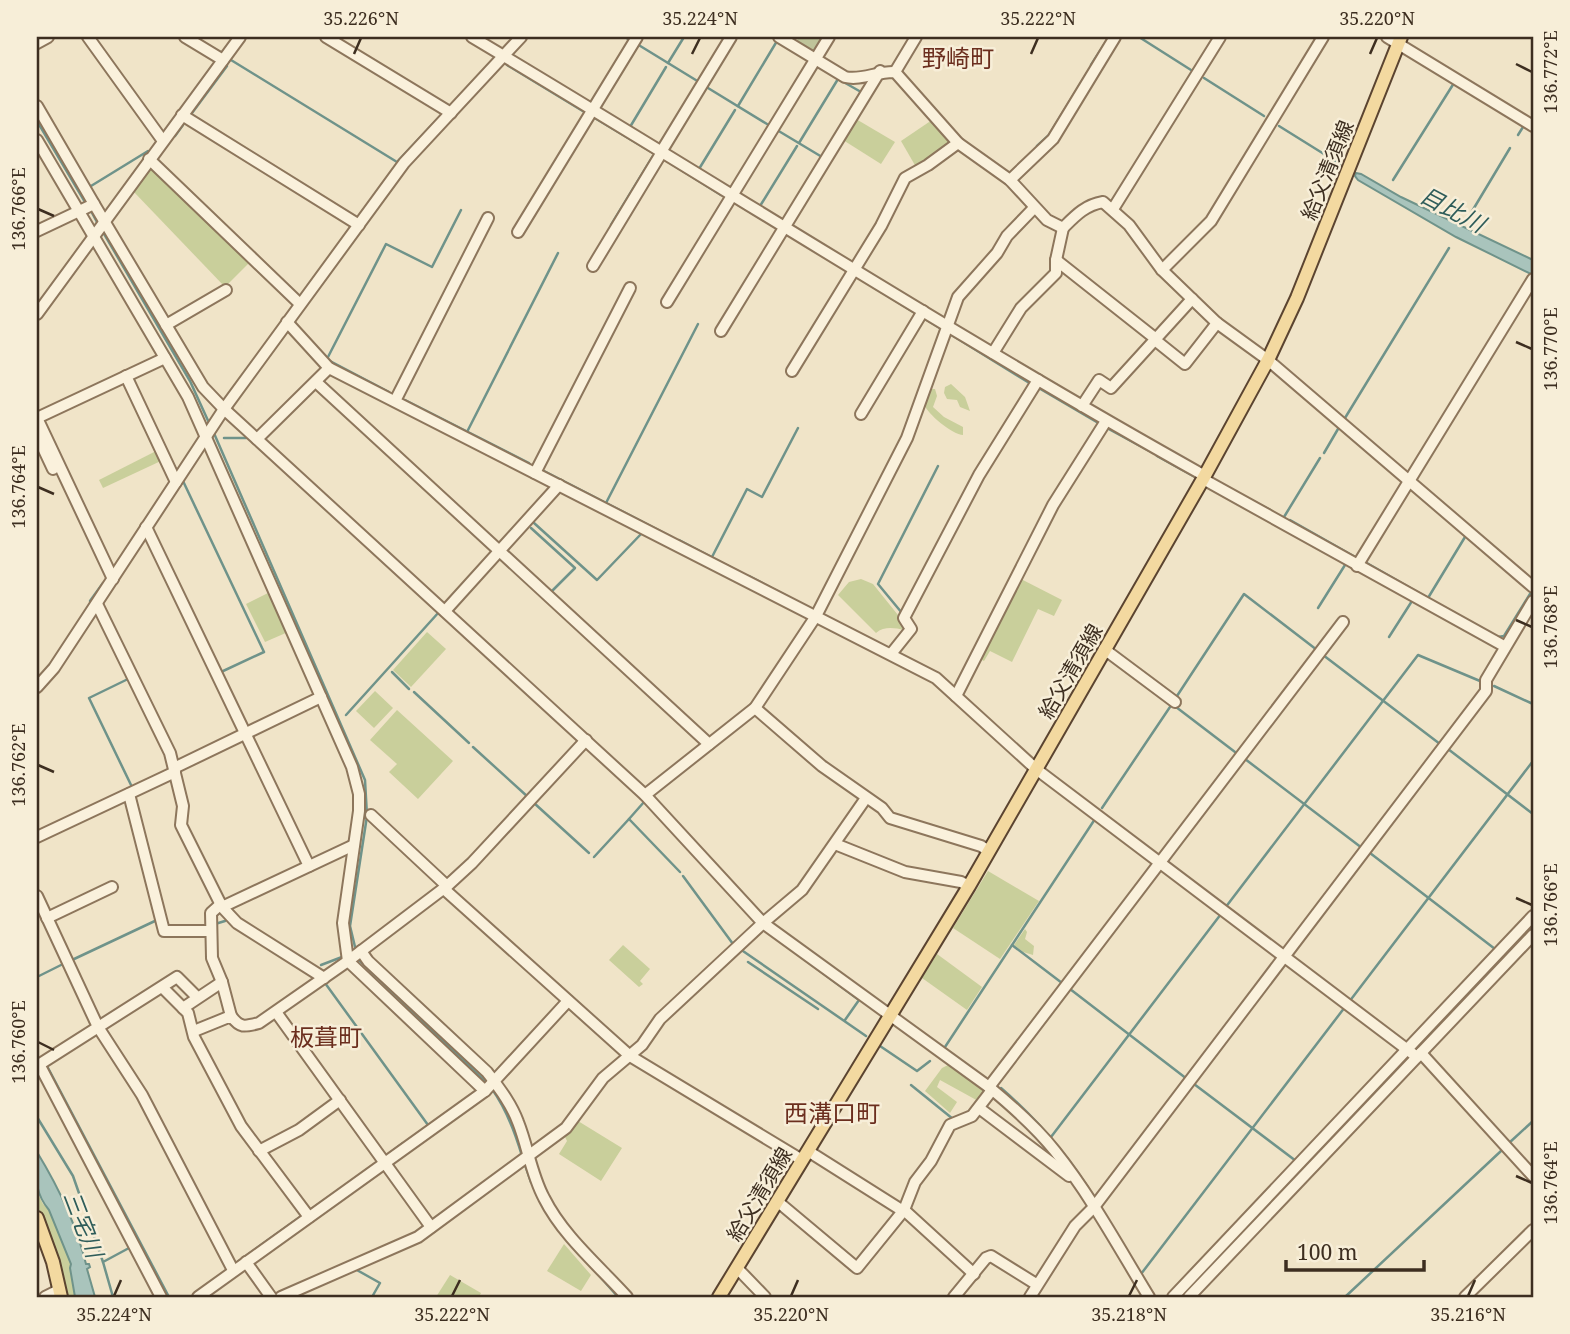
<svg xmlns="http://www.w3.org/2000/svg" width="1570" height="1334" font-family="'Noto Serif','Noto Sans JP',serif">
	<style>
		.green { fill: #c9cf9b }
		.cemetery { fill: #bfc49a }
		.water { fill: #a9c4bc; stroke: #6f938a; stroke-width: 2 }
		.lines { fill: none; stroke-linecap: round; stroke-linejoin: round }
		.stream { stroke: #6f938a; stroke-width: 2.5 }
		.minor-casing { stroke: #8d765c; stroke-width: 14 }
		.major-casing { stroke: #5b4430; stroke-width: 16 }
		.minor { stroke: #faf1dc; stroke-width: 10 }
		.major { stroke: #f3d9a0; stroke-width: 12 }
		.ticks { fill: none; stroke: #3d2e20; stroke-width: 2.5 }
		.labels { text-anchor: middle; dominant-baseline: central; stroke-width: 5; stroke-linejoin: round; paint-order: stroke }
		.street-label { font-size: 21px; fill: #3d2e20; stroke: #f7eed8 }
		.water-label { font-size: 23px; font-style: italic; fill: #2f5d5a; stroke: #f7eed8 }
		.quarter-label { font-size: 24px; fill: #6b2e1e; stroke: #f7eed8 }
		.neatline { fill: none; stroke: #3d2e20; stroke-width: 2.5 }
		.ticks-label { font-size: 18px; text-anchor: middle; fill: #3d2e20 }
	</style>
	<rect width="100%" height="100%" fill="#f0e4c8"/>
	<g class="green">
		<path d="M856,119L895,142L881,164L843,140Z"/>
		<path d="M932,120L952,143L916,167L901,141Z"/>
		<path d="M153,169L250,262L225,287L133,191L148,170Z"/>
		<path d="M951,384L965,397L970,411L960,407L957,400L947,399L944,393L945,387Z"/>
		<path d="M931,389H935L937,396L933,407L944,417L963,427V435C953,435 927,414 924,404Z"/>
		<path d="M158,450L163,460L103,488L99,480Z"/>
		<path d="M1019,578L1062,600L1054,616L1038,609L1012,662L990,651L984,661L978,658Z"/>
		<path d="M861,579L873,584L906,625L904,630C895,628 884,626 876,633L838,595L849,582Z"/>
		<path d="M270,592L288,632L265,642L246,604Z"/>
		<path d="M427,632L446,649L411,687L393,670Z"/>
		<path d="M375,691L393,708L374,728L356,711Z"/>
		<path d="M397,710L453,761L418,799L389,772L397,764L370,740Z"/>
		<path d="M988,871L1039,901L1000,959L953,928Z"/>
		<path d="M1025,929L1027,932L1025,939L1034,946L1033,955L1023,952L1014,945Z"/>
		<path d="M623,945L650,969L640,981L643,984L639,987L609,960Z"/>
		<path d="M937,954L982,987L967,1010L922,978Z"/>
		<path d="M948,1065L984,1090L986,1094L980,1102L940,1080L937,1087L957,1102L950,1113L925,1091L942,1068Z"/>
		<path d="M578,1121L622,1148L601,1181L559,1154L567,1141L565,1137Z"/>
		<path d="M37,1192L43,1204L49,1210L71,1264L70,1268L75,1297H65L43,1221L37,1209Z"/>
		<path d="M564,1244L591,1275L581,1291L547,1271Z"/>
		<path d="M450,1275L481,1293L479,1297H436Z"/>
	</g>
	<path class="cemetery" d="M799,37H825L816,51L811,53L795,43Z"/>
	<g class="water">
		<path d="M1356,173L1361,174L1401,197L1533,260V275L1456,237L1358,180L1355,176Z"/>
		<path d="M37,1152C59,1188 76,1223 86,1264H89L90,1267L87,1269L95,1297H75L70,1268L71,1264L49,1210C33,1191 37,1176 37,1152Z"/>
	</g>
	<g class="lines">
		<g class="stream">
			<path d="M195,37L220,52"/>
			<path d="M625,37L628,39L630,37"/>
			<path d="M1139,37L1191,70"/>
			<path d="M637,44L699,82"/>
			<path d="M231,60L397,162L443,113"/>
			<path d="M668,63L684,37"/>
			<path d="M507,65L586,113"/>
			<path d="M1091,65L1109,37"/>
			<path d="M1204,78L1264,116"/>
			<path d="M708,88L767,124"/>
			<path d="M738,106L777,41"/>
			<path d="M192,113L227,66"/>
			<path d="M593,117L653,153"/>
			<path d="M37,121L85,202"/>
			<path d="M1279,126L1340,164"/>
			<path d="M630,127L666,67"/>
			<path d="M777,130L822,157L861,92L840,80"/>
			<path d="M1518,135L1523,127"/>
			<path d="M175,136L183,125"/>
			<path d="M799,143L838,79"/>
			<path d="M1037,146L1049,135L1087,73"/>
			<path d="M665,160L721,195"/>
			<path d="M699,169L735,110"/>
			<path d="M1393,180L1454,83"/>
			<path d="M91,186L148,151"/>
			<path d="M738,205L778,229"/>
			<path d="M760,206L797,146"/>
			<path d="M91,211L98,224"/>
			<path d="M1468,218L1510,148"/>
			<path d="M611,225L653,156"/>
			<path d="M103,232L190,381L210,425"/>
			<path d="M873,287L915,313"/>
			<path d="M925,319L940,328"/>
			<path d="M950,334L1031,384"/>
			<path d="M328,357L386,244L432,267L461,210"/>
			<path d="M330,361L389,392"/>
			<path d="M1037,387L1100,424"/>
			<path d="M405,400L529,463"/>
			<path d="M1345,418L1449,248"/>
			<path d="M1105,427L1153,453"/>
			<path d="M213,431L365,780L367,816L350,926L356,951"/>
			<path d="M467,432L558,253"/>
			<path d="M224,438H246"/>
			<path d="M1324,453L1338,429"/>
			<path d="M1157,456L1195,477"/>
			<path d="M544,471L672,537"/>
			<path d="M183,481L264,652L221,672L222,673"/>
			<path d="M1238,493L1272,511"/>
			<path d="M606,503L698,324"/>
			<path d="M1284,517L1320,458"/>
			<path d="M1290,520L1357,558"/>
			<path d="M534,523L597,580L642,533"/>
			<path d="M531,528L575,568L551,592"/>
			<path d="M679,540L740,572"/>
			<path d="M712,557L747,489L762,497L798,428"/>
			<path d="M1366,560L1365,562L1428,598L1465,537"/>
			<path d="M749,576L787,596"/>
			<path d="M90,601L103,583"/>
			<path d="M1433,601L1498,637L1504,636L1530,594"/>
			<path d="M1318,608L1345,565"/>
			<path d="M902,613L878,584L938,466"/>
			<path d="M1389,637L1412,601"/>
			<path d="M1323,655L1440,744"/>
			<path d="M392,672L409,689"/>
			<path d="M127,677L128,679L89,698L132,787"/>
			<path d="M1494,686L1533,704"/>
			<path d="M414,692L469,743"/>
			<path d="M1175,699L1244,594L1317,650"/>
			<path d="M1176,707L1235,752"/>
			<path d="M346,715L439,612"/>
			<path d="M473,747L528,797"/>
			<path d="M1448,749L1533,814"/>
			<path d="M1245,759L1362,848"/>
			<path d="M644,802L629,819L680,872"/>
			<path d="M534,803L589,853"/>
			<path d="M1102,808L1172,704"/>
			<path d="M1370,853L1495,949"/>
			<path d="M594,857L629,819"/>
			<path d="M683,876L733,944"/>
			<path d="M1225,908L1418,655L1480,681"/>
			<path d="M215,924L225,921"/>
			<path d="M1012,945L1062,983"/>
			<path d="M740,949L866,1036"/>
			<path d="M797,954L859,1000L845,1020"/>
			<path d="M358,957L360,961L488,1084"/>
			<path d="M72,960L157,920"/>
			<path d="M748,962L818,1009"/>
			<path d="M321,965L342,957"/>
			<path d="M37,977L61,965"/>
			<path d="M325,983L428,1125"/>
			<path d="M1070,989L1187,1079"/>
			<path d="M1349,1002L1533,761"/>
			<path d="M880,1046L917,1071L930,1061"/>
			<path d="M1419,1046L1533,926"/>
			<path d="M945,1047L1095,819"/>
			<path d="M47,1066L169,1297"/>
			<path d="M1194,1084L1296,1161"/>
			<path d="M911,1085L953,1119"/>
			<path d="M1001,1088C1038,1120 1068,1155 1094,1197"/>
			<path d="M492,1089C507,1110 515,1132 522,1156"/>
			<path d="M37,1117L73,1176L103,1262"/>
			<path d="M1051,1137L1221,914"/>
			<path d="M1509,1143L1533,1121"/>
			<path d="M386,1156L403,1143"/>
			<path d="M524,1162L531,1182"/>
			<path d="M538,1198L555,1225"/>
			<path d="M310,1210L347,1184"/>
			<path d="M236,1263L303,1215"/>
			<path d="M355,1269L380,1283L372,1297"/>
			<path d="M596,1272L618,1297"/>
			<path d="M1141,1274L1345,1007"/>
			<path d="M113,1297L103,1262L129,1248"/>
			<path d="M1181,1297L1408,1058"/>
			<path d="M1345,1297L1501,1151"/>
		</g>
		<g class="minor-casing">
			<g id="minor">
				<path d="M88,37L163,141"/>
				<path d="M185,37L223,60"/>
				<path d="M326,37L451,113"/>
				<path d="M472,37C717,183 956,337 1205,476"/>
				<path d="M779,37L845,77C861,81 878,71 895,72L958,143L1010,180L1047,220L1063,228C1075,216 1085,205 1103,202L1129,225L1162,270L1217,323L1268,360L1533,587"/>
				<path d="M1387,37L1533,126"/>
				<path d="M37,43L48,37"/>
				<path d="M895,72L916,37"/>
				<path d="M37,106L94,204"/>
				<path d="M182,115L359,225"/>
				<path d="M37,140L188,397L352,767L359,794V811L343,923L348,961L485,1091"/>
				<path d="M661,152L731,37"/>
				<path d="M149,159L300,304"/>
				<path d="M1010,180L1053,139L1115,37"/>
				<path d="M1113,209L1220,37"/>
				<path d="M37,231L94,204L203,387L224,409L645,795L763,923L989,1087C1012,1106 1036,1127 1055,1151C1091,1196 1119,1248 1149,1297"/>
				<path d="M518,232L637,37"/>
				<path d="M1056,260L1156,339"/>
				<path d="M593,266L662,152"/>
				<path d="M1162,270L1211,221L1323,37"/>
				<path d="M667,302L829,37"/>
				<path d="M37,314L240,37"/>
				<path d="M287,322L329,368L936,678L1036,769L1417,1057"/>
				<path d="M166,325L226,290"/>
				<path d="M721,331L880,71"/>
				<path d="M1155,340L1185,364L1217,323"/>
				<path d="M993,353L1021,308L1056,273V260L1063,228"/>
				<path d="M792,371L881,226L905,178L928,165L958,143"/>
				<path d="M126,376L176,482"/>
				<path d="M316,382L709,744"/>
				<path d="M395,401L488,218"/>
				<path d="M1082,406L1099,380L1111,388L1192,299"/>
				<path d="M861,414L923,311"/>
				<path d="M37,418L113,579"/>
				<path d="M37,418L165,358"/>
				<path d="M37,435L53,469"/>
				<path d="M257,439L329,368"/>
				<path d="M535,473L630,288"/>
				<path d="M1203,479L1504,646"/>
				<path d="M146,527L309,866"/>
				<path d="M1357,566L1533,279"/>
				<path d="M97,604L170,753L183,806L181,825L222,907L237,923L324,978"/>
				<path d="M445,611L559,485"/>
				<path d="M1104,649L1175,702"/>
				<path d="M891,654L911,629L904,618L979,475L1038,380"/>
				<path d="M37,687L54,668L224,409L404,163L521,37"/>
				<path d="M956,696L1053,505L1106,421"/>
				<path d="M755,708L822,766L882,808L890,818L981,846L989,851"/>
				<path d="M174,768L321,697"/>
				<path d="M129,794L164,931H210"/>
				<path d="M645,795L755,708L816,616L907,438L958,297L997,253L1007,236L1034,208"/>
				<path d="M371,815L447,886"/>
				<path d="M37,837L175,772"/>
				<path d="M835,844L905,872L961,882L969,886"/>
				<path d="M444,889L630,1056L802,1160"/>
				<path d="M37,896L98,1027L142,1095L233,1270"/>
				<path d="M221,904L211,913L212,958L222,982L231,1016"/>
				<path d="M222,907L354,845"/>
				<path d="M47,918L112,887"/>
				<path d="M361,951L368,961L487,1072C499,1088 511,1103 518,1122C528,1147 531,1174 544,1198C563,1236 599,1266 627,1297"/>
				<path d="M163,988L188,1013L194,1037L241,1126L309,1217"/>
				<path d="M183,1008L222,982"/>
				<path d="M276,1012L431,1227"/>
				<path d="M194,1031L231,1016C240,1028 244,1027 259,1023L348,961L447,886L472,863L586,740"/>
				<path d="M1421,1053L1533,1176"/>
				<path d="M39,1064L161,1297"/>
				<path d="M37,1066L177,977L197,997"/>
				<path d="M989,1087L1343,622"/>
				<path d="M979,1108L1069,1176"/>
				<path d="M259,1151L299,1130L340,1100"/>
				<path d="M808,1151L903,1211"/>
				<path d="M777,1201L857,1268L904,1210L915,1182L931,1161L950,1125L972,1116L992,1090"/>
				<path d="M904,1210L974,1274"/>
				<path d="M246,1262L271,1297"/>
				<path d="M737,1268L765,1297"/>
				<path d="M45,1297L59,1290"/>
				<path d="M198,1297L485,1091L568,1001"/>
				<path d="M281,1297L418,1237L566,1128L603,1078L642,1045L660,1019L763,923L802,890L866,798"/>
				<path d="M954,1297L986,1258L991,1256L1036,1284"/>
				<path d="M1030,1297L1075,1226L1094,1207L1486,691V680L1533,601"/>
				<path d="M1173,1297L1533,916"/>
				<path d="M1189,1297L1533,935"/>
				<path d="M1465,1297L1533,1230"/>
			</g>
		</g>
		<g class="major-casing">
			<g id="major">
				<path d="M37,1218L53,1262L61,1297"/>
				<path d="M719,1297L969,886L1203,479L1268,360L1297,298L1401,37"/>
			</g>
		</g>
		<use href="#minor" class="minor"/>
		<use href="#major" class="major"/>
	</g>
	<path class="ticks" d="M354,54L361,38M692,54L700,38M1031,54L1038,38M1370,54L1377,38M1516,64L1532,72M38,209L54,216M1516,342L1532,349M38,487L54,494M1516,620L1532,627M38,765L54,772M1516,898L1532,905M38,1042L54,1050M1516,1176L1532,1183M114,1296L121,1280M452,1296L460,1280M791,1296L798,1280M1129,1296L1137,1280M1468,1296L1475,1280"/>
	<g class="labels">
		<g class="street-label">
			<text transform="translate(1327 170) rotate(-68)">給父清須線</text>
			<text transform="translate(1070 671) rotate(-60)">給父清須線</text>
			<text transform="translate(759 1194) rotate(-59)">給父清須線</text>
		</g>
		<g class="water-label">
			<text transform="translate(1453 209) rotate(28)">目比川</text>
			<text transform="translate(84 1224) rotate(69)">三宅川</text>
		</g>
		<g class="quarter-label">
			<text x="958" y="57">野崎町</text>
			<text x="326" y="1036">板葺町</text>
			<text x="832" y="1112">西溝口町</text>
		</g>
	</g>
	<rect width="1570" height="1334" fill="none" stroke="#f7eed8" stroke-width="77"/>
	<path d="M1286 1260v10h138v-10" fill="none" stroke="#3d2e20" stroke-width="3.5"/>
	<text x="1297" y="1260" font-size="21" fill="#3d2e20" stroke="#f7eed8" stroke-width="5" paint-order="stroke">100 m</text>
	<rect x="38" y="38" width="1494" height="1258" class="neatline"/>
	<g class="ticks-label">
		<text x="361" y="25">35.226°N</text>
		<text x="700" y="25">35.224°N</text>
		<text x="1038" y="25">35.222°N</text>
		<text x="1377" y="25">35.220°N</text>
		<text transform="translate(1551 72) rotate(-90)" y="6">136.772°E</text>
		<text transform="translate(19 209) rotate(-90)" y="6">136.766°E</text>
		<text transform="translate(1551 349) rotate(-90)" y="6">136.770°E</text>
		<text transform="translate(19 487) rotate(-90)" y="6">136.764°E</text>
		<text transform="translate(1551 627) rotate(-90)" y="6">136.768°E</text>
		<text transform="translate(19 765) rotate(-90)" y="6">136.762°E</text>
		<text transform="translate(1551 905) rotate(-90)" y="6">136.766°E</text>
		<text transform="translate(19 1042) rotate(-90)" y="6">136.760°E</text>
		<text transform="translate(1551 1183) rotate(-90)" y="6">136.764°E</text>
		<text x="114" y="1321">35.224°N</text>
		<text x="452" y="1321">35.222°N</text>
		<text x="791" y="1321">35.220°N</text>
		<text x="1129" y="1321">35.218°N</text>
		<text x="1468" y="1321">35.216°N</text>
	</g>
</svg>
